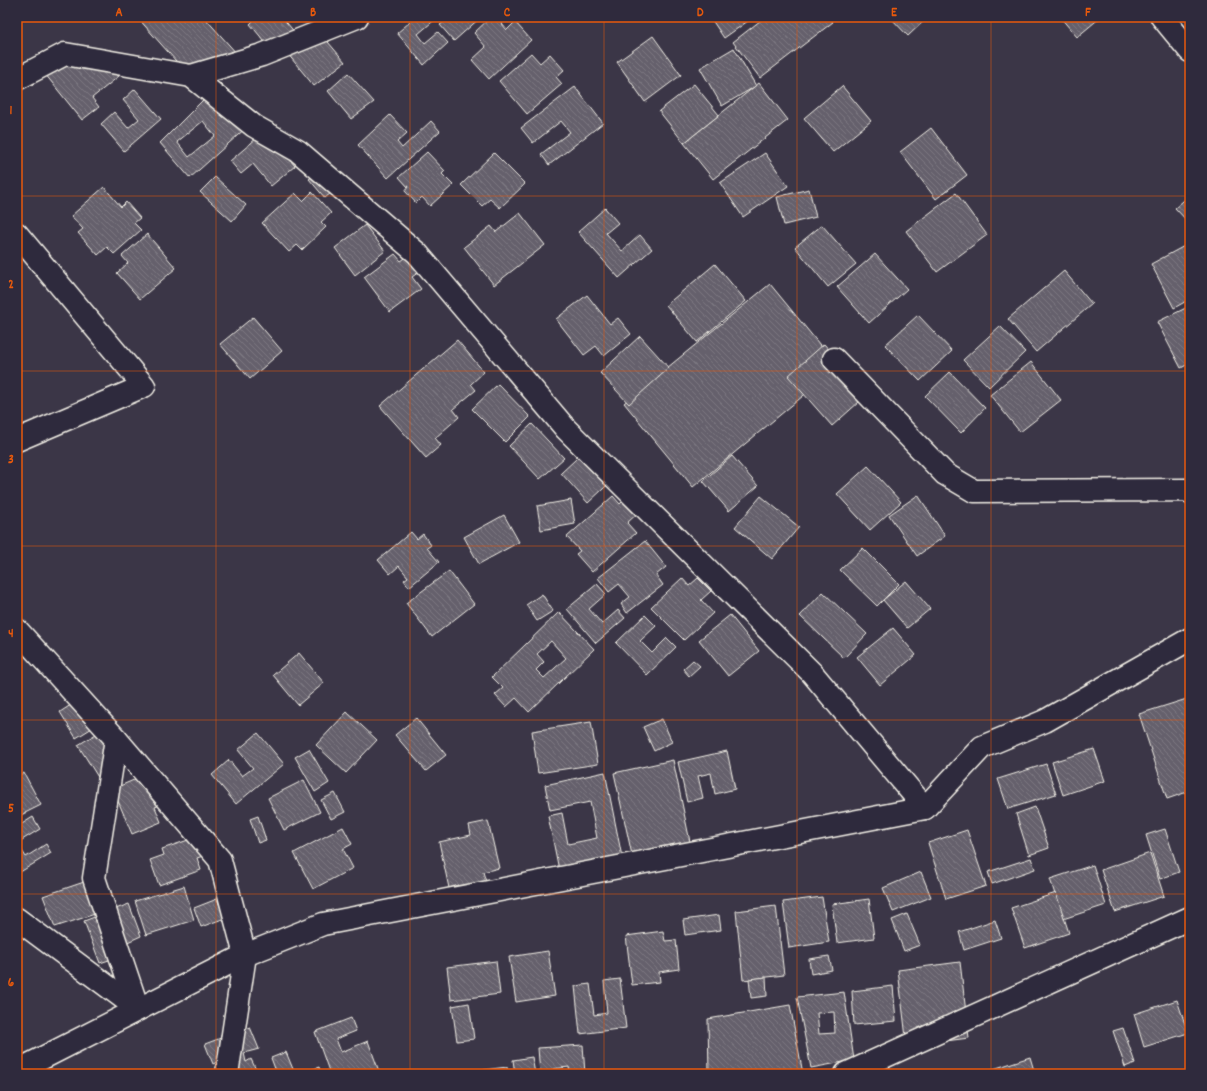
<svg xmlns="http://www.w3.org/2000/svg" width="1207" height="1091" font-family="Dekko,sans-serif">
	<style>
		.building { fill: url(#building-back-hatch); stroke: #f4f1e8; fill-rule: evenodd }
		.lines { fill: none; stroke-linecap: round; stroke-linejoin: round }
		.street-casing { stroke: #f4f1e8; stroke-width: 25 }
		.street { stroke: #2f2a3d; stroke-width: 22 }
		.grid { fill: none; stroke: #e8590c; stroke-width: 1; stroke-opacity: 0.55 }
		.neatline { fill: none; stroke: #e8590c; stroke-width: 1.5 }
		.grid-label { font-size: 13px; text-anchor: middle; font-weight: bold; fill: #e8590c }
	</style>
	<defs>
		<pattern id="building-back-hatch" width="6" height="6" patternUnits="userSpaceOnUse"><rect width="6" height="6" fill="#65616c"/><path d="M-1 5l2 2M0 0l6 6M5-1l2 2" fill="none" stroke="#7c7881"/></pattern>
	</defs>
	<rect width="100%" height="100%" fill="#3b3647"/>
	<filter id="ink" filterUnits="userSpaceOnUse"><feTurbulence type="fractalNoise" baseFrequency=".025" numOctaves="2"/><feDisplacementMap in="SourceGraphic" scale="8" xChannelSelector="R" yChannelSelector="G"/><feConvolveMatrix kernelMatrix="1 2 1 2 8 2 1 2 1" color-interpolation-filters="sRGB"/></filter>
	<g filter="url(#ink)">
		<g class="building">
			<path d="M137,17H204L238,55L200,88Z"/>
			<path d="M257,17H282L296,34L274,53L250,24Z"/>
			<path d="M416,17H438L418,34L425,43L438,32L448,43L424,65L397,33Z"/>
			<path d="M450,17H481L454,41L440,25Z"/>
			<path d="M491,17H496L507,30L515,22L531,40L489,79L472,60L486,47L474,33Z"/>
			<path d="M710,17H745L748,21L724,38Z"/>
			<path d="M765,17H829L833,22L760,78L733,42Z"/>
			<path d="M890,17H928L908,36Z"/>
			<path d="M1060,17H1101L1077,37Z"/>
			<path d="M337,35L328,42L345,62L314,86L287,53Z"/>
			<path d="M653,36L681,75L645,102L617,62Z"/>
			<path d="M734,48L756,86L722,106L700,68Z"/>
			<path d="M531,53L540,63L550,54L564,70L556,77L562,84L527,114L499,81Z"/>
			<path d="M67,57L105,59L119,76L92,98L99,107L82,120L45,74Z"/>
			<path d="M348,73L374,102L351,119L328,91Z"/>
			<path d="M220,83L257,118L190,178L160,143ZM203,121L215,136L189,157L177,142Z"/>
			<path d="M759,83L788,120L713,179L684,143Z"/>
			<path d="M694,84L719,115L684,143L659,111Z"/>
			<path d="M842,86L871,121L833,152L804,118Z"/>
			<path d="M575,87L603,123L549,165L541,154L570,132L561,121L533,143L521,128Z"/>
			<path d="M135,89L161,119L124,151L101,124L114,112L128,128L139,119L123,100Z"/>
			<path d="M390,115L407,133L397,142L402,148L431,121L440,131L388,178L358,145Z"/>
			<path d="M271,126L276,143L295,166L271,186L253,164L241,174L230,161Z"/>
			<path d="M931,128L967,175L936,199L900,152Z"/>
			<path d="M427,152L445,171L442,174L453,185L430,206L422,197L416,203L405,191L408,187L399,177Z"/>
			<path d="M494,153L525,184L500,208L490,199L482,206L461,185Z"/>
			<path d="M765,153L788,186L743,217L720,183Z"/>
			<path d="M327,164L343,183L325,198L309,179Z"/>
			<path d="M215,177L246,205L232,221L200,192Z"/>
			<path d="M104,187L121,207L126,202L140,218L134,223L141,230L114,254L107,247L98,255L78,233L83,229L71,216Z"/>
			<path d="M809,189L816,217L784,225L777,197Z"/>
			<path d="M312,192L331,213L321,222L326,227L302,250L297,245L289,252L262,223L295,193L303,201Z"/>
			<path d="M956,193L987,235L937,272L906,231Z"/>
			<path d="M1190,195V224L1175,208Z"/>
			<path d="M605,208L618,223L606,233L622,251L640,235L652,249L619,278L578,232Z"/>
			<path d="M520,213L545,245L494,285L464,247L491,226L496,232Z"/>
			<path d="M365,225L385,251L355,275L335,248Z"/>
			<path d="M822,225L856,264L828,287L795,247Z"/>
			<path d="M147,234L176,268L140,299L117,273L128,263L122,256Z"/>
			<path d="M1190,243V299L1174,308L1151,264Z"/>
			<path d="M395,254L401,261L408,256L419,272L412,277L421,289L390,312L364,277Z"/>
			<path d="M875,254L907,289L869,323L837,287Z"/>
			<path d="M715,264L746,301L697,342L666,305Z"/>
			<path d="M1064,271L1092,304L1036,352L1008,319Z"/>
			<path d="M770,284L838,367L693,487L624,403Z"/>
			<path d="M587,295L610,324L618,318L631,334L604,356L596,346L584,355L556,319Z"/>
			<path d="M1190,306V363L1181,368L1157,322Z"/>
			<path d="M918,315L952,351L920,381L885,345Z"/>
			<path d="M253,317L282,351L250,379L220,344Z"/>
			<path d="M1000,326L1025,352L989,387L963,360Z"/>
			<path d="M640,336L669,368L629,404L600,373Z"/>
			<path d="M457,340L484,372L471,384L476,390L453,409L459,417L435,438L441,445L426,458L380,406Z"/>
			<path d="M824,344L868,394L832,426L788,376Z"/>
			<path d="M1031,362L1061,400L1020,432L990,395Z"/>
			<path d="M950,372L985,408L961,433L925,396Z"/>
			<path d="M498,384L530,417L505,442L472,409Z"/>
			<path d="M532,424L564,458L540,479L509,446Z"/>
			<path d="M591,445L618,475L588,503L561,473Z"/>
			<path d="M732,456L758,486L729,511L703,481Z"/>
			<path d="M868,466L901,502L870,530L837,494Z"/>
			<path d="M918,495L945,536L917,556L889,515Z"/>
			<path d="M613,496L620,504L626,498L639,512L627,523L636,533L592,572L576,554L580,551L567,537Z"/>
			<path d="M761,496L799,527L772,559L735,527Z"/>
			<path d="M571,500L575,524L541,530L537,506Z"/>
			<path d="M504,515L519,542L479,564L464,537Z"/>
			<path d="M411,532L417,539L423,534L431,545L427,548L439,562L409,587L404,580L408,577L399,566L390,574L378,560Z"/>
			<path d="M645,541L666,567L656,575L663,585L627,613L621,604L630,597L619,584L609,592L598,578Z"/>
			<path d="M863,548L899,584L877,606L840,570Z"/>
			<path d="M449,571L474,604L432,637L406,603Z"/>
			<path d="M682,578L689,586L698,578L711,591L701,600L713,613L684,640L651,607Z"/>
			<path d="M906,581L930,609L907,628L883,600Z"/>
			<path d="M597,584L606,594L589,609L602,624L618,610L625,618L596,643L567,609Z"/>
			<path d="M823,592L867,634L844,658L800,616Z"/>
			<path d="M542,594L553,611L537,621L526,605Z"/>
			<path d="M559,612L594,649L529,712L516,698L506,707L495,695L503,688L492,677ZM551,641L566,658L544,678L536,670L544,662L537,654Z"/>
			<path d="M645,615L656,626L640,641L652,653L667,638L676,647L647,675L616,643Z"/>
			<path d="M730,615L759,651L728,676L699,640Z"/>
			<path d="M893,628L916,655L880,685L857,657Z"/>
			<path d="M299,653L324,683L298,705L273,675Z"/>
			<path d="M693,660L700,666L689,676L683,669Z"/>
			<path d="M1190,698V791L1167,799L1139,714Z"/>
			<path d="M80,699L97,725L76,738L60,712Z"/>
			<path d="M347,712L377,740L346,773L316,745Z"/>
			<path d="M416,718L446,755L426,771L395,735Z"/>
			<path d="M662,719L672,742L654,751L643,727Z"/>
			<path d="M591,722L598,764L538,773L532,731Z"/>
			<path d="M106,728L129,765L101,782L78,745Z"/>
			<path d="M258,733L284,764L236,804L212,775L229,760L242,776L253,768L238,750Z"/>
			<path d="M309,749L329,783L315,792L295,757Z"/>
			<path d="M1094,749L1105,781L1063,795L1052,762Z"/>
			<path d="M727,751L735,789L715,794L711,773L698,776L703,798L687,802L678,762Z"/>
			<path d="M673,760L694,861L636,873L614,773Z"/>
			<path d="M1046,764L1056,794L1008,809L998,779Z"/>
			<path d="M605,772L622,857L559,870L548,816L562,813L568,844L597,838L590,802L550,810L545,785Z"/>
			<path d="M24,773L41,805L17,817V776Z"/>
			<path d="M143,776L165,803L155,807L161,822L132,834L113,789Z"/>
			<path d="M304,780L320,812L284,830L268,798Z"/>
			<path d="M335,793L345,812L331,819L321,800Z"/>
			<path d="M1035,807L1049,848L1029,855L1016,814Z"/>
			<path d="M258,816L266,840L258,843L250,819Z"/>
			<path d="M33,817L40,829L17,843L26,857L46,844L51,853L17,874V827Z"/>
			<path d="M488,821L499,868L483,872L487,885L460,891L459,885L449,888L439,842L471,835L469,825Z"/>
			<path d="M343,827L352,844L343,849L353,868L313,889L294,853Z"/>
			<path d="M1165,829L1179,872L1160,879L1146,835Z"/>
			<path d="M967,830L986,886L946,899L928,843Z"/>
			<path d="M197,837L203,856L197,858L201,870L159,885L150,860L164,855L162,849Z"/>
			<path d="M1150,853L1164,896L1115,912L1101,870Z"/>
			<path d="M1031,858L1035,869L992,884L988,872Z"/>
			<path d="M1093,865L1106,905L1063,919L1050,879Z"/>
			<path d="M921,872L931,897L893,912L883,888Z"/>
			<path d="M87,881L98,913L55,927L43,896Z"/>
			<path d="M184,886L194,920L146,935L135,901Z"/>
			<path d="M1056,893L1069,933L1025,948L1011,908Z"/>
			<path d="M822,897L829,942L789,948L783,902Z"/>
			<path d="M217,899L225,918L201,927L194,908Z"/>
			<path d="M869,899L874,938L837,943L832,904Z"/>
			<path d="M129,904L141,936L123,944L112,959L100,963L84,921Z"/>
			<path d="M776,906L784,975L743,980L736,911Z"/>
			<path d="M907,914L920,945L904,951L892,920Z"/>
			<path d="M719,915L721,930L685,935L683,920Z"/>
			<path d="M995,920L1001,938L964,950L959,932Z"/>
			<path d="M663,931L665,941L676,940L679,969L659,972L660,982L632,985L626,936Z"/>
			<path d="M548,951L555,996L516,1002L509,957Z"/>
			<path d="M829,956L832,970L811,974L809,959Z"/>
			<path d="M496,961L500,994L451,1000L447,967Z"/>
			<path d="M960,962L969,1038L907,1046L898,970Z"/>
			<path d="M766,977L767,996L751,998L749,979Z"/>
			<path d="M620,979L626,1028L580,1034L575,986L590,984L594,1015L607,1013L604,981Z"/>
			<path d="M893,986L896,1021L854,1025L852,991Z"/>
			<path d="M844,992L854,1060L811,1068L797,997ZM834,1012L835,1033L819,1034L817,1013Z"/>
			<path d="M1177,1000L1188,1033L1144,1047L1134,1014Z"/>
			<path d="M469,1003L474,1039L457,1041L452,1006Z"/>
			<path d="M790,1005L803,1074H709L708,1019Z"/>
			<path d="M351,1018L356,1031L336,1039L341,1052L368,1041L380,1074H330L315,1032Z"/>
			<path d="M250,1027L259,1049L244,1053L246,1062L251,1059L258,1074H214V1071L219,1069L217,1062L213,1064L205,1044Z"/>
			<path d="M1123,1028L1135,1063L1125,1067L1113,1031Z"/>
			<path d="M583,1045L585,1074H570L569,1067L553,1069L554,1074H540L538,1048Z"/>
			<path d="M286,1052L295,1074H277L271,1058Z"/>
			<path d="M532,1057L535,1074H515L513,1060Z"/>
			<path d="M1030,1057L1035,1074H978Z"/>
			<path d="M319,1067L321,1074H300Z"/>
			<path d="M507,1067L508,1074H477L476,1071Z"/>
		</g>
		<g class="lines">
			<g class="street-casing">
				<g id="street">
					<path d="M1162,17L1190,51"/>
					<path d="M191,76L262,55L357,17"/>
					<path d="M17,79L65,54L191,76L254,126L298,151L417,253L566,429L812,673L925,808"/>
					<path d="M17,234L144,386L17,440"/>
					<path d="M834,359L945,474L974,491L1187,490L1190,492"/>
					<path d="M17,630L116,739L94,878L138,1009"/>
					<path d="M116,739L220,860L245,955L227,1074"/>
					<path d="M17,919L138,1009"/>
					<path d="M17,1071L245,955L323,924L925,808L982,747L1045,721L1190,639"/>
					<path d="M846,1074L1190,918"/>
				</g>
			</g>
			<use href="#street" class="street"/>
		</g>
	</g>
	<path class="grid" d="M216,17V1074M410,17V1074M604,17V1074M797,17V1074M991,17V1074M17,196H1190M17,371H1190M17,546H1190M17,720H1190M17,894H1190"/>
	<rect width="1207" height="1091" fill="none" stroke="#2f2a3d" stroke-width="44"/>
	<rect x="22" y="22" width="1163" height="1047" class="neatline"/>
	<g class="grid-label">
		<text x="119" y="16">A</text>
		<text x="313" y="16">B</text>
		<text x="507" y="16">C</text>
		<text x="700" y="16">D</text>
		<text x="894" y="16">E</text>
		<text x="1088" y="16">F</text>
		<text x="11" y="114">1</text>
		<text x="11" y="288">2</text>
		<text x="11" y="463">3</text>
		<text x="11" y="637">4</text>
		<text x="11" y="812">5</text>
		<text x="11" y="986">6</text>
	</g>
</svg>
